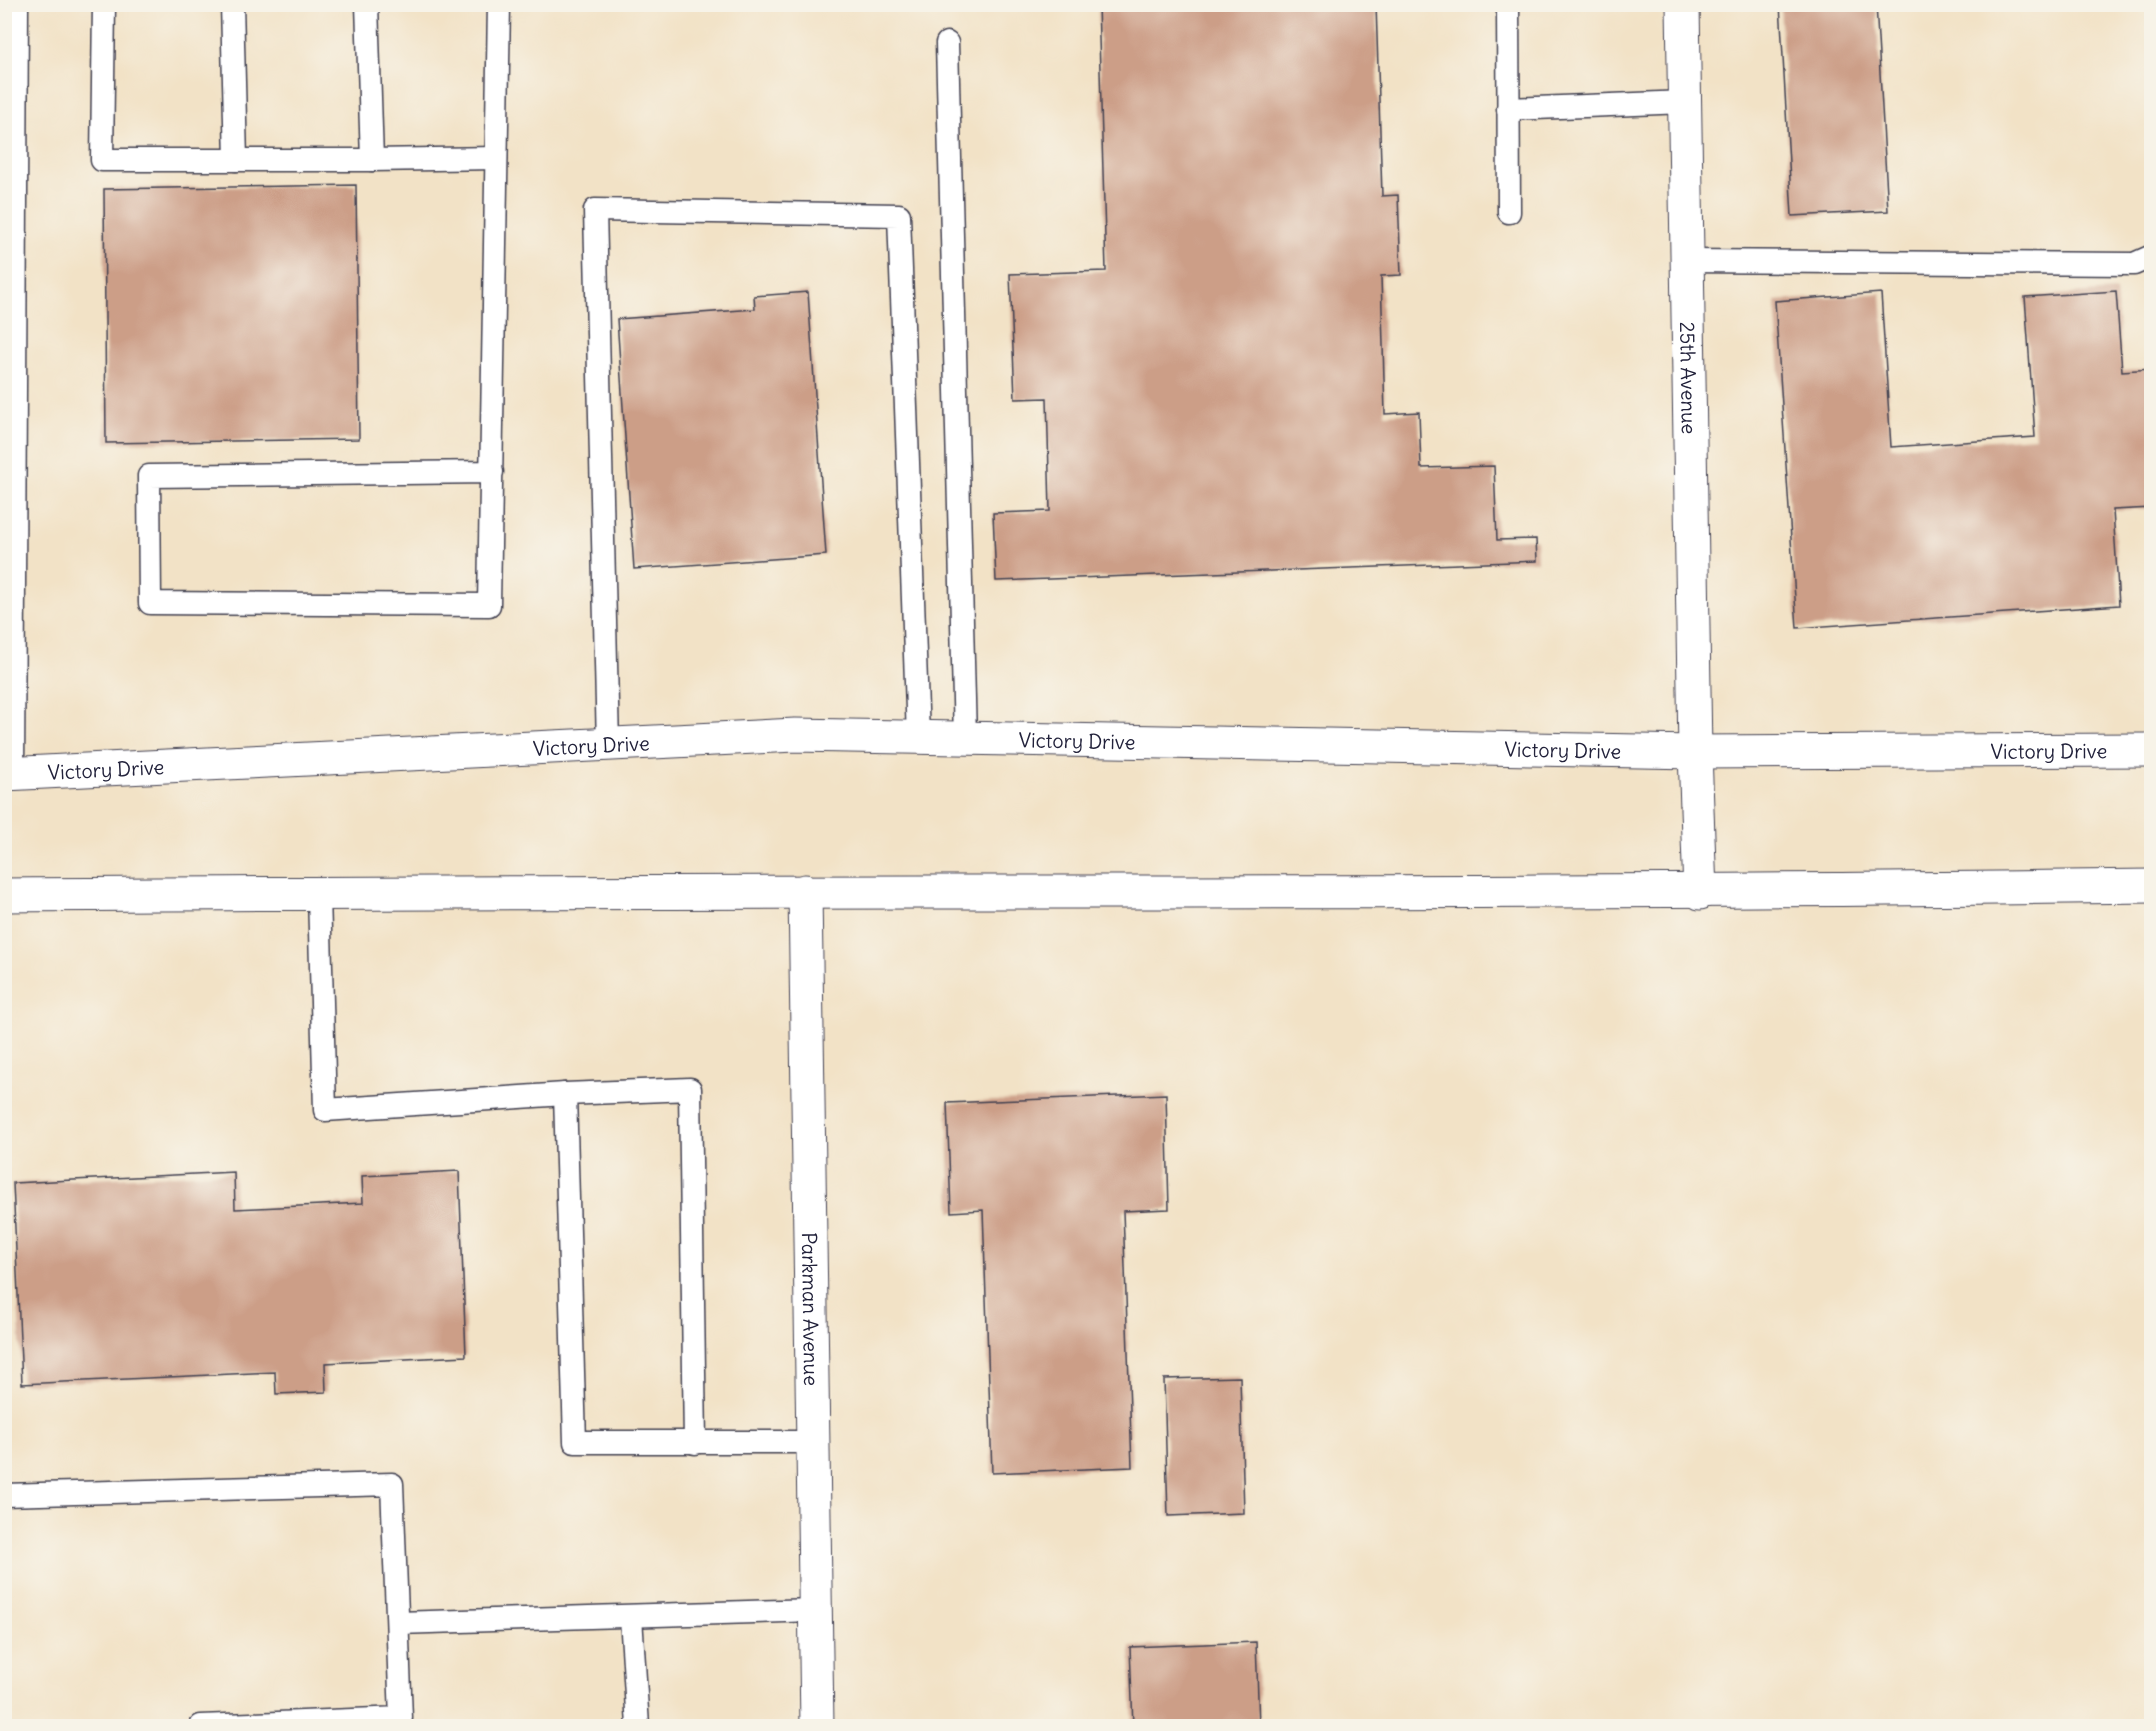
<svg xmlns="http://www.w3.org/2000/svg" width="2156" height="1731" font-family="Delius,sans-serif">
	<style>
		.building { fill: #cc9e87 }
		.lines { fill: none; stroke-linecap: round; stroke-linejoin: round }
		.lane-casing { stroke: #413f50; stroke-width: 25 }
		.street-casing { stroke: #413f50; stroke-width: 35 }
		.highway-casing { stroke: #413f50; stroke-width: 35 }
		.lane { stroke: #fff; stroke-width: 22 }
		.street { stroke: #fff; stroke-width: 33 }
		.highway { stroke: #fff; stroke-width: 33 }
		.labels { text-anchor: middle; dominant-baseline: central; stroke-width: 4.5; stroke-linejoin: round; paint-order: stroke }
		.street-label { font-size: 20px; fill: #22223b; stroke: #f7f3e8 }
	</style>
	<rect width="100%" height="100%" fill="#f7f3e8"/>
	<filter id="ink" filterUnits="userSpaceOnUse"><feTurbulence type="fractalNoise" baseFrequency=".0167" numOctaves="2"/><feDisplacementMap in="SourceGraphic" scale="12" xChannelSelector="R" yChannelSelector="G"/><feConvolveMatrix kernelMatrix="1 2 1 2 8 2 1 2 1" color-interpolation-filters="sRGB"/></filter>
	<filter id="wash" filterUnits="userSpaceOnUse"><feTurbulence type="fractalNoise" baseFrequency=".008" numOctaves="4" result="noise"/><feDisplacementMap in="SourceGraphic" scale="24" xChannelSelector="R" yChannelSelector="G"/><feGaussianBlur stdDeviation="1.35" result="paint"/><feColorMatrix in="noise" values="0 0 0 0 0 0 0 0 0 0 0 0 0 0 0 0 0 1.4 0 .05"/><feComposite in="paint" operator="in"/></filter>
	<g filter="url(#wash)">
		<rect width="100%" height="100%" fill="#f2e2c6"/>
		<g id="blocks">
			<g class="building">
				<path d="M944,4H1049V6L944,10Z"/>
				<path d="M1098,4H1376L1382,196L1398,195L1401,275L1381,276L1385,414L1419,412L1421,468L1494,466L1497,540L1536,539L1537,561L996,581L993,513L1050,511L1047,398L1015,399L1010,274L1106,271Z"/>
				<path d="M1780,4H1876L1888,211L1792,216Z"/>
				<path d="M356,185L359,439L106,443L104,189Z"/>
				<path d="M2116,291L2122,371L2152,369V508L2113,510L2119,605L1797,628L1775,301L1881,293L1891,447L2035,437L2025,297Z"/>
				<path d="M808,292L826,555L634,569L617,319L755,309L754,296Z"/>
				<path d="M1166,1094L1169,1209L1123,1211L1132,1467L992,1473L983,1210L951,1212L947,1103Z"/>
				<path d="M459,1171L466,1356L325,1363L326,1392L276,1394L275,1372L22,1384L13,1183L234,1172L235,1209L363,1203L362,1176Z"/>
				<path d="M1240,1377L1244,1513L1168,1516L1164,1379Z"/>
				<path d="M1256,1642L1259,1726H1133L1130,1647Z"/>
			</g>
		</g>
	</g>
	<g filter="url(#ink)">
		<use href="#blocks" fill-opacity="0" stroke="#413f50" stroke-width="1.5"/>
		<g class="lines">
			<g class="lane-casing">
				<g id="lane">
					<path d="M104,4L102,160H372L367,4"/>
					<path d="M232,4L236,160"/>
					<path d="M1508,4L1509,212"/>
					<path d="M947,43L965,738"/>
					<path d="M1508,109L1685,102"/>
					<path d="M372,160L496,158"/>
					<path d="M1687,261L2134,264L2152,256"/>
					<path d="M492,472L149,476L150,603L489,605L499,4"/>
					<path d="M608,745L595,210L899,215L918,737"/>
					<path d="M13,774L17,4"/>
					<path d="M319,895L325,1110L565,1094L575,1442H812"/>
					<path d="M565,1094L690,1089L695,1443"/>
					<path d="M4,1495L392,1484L401,1718L201,1726"/>
					<path d="M631,1617L638,1726"/>
					<path d="M398,1623L815,1610"/>
				</g>
			</g>
			<g class="street-casing">
				<g id="street">
					<path id="s1" d="M1683,4L1695,752L1700,893"/>
					<path id="s2" d="M805,891L817,1726"/>
				</g>
			</g>
			<g class="highway-casing">
				<g id="highway">
					<path id="s3" d="M4,774L795,735L1695,752L2152,750"/>
					<path d="M4,895C720,889 1436,896 2152,886"/>
				</g>
			</g>
			<use href="#lane" class="lane"/>
			<use href="#street" class="street"/>
			<use href="#highway" class="highway"/>
		</g>
	</g>
	<g class="labels">
		<g class="street-label">
			<text stroke="none"><textPath href="#s1" startOffset="374">25th Avenue</textPath></text>
			<text stroke="none"><textPath href="#s3" startOffset="1074">Victory Drive</textPath></text>
			<text stroke="none"><textPath href="#s3" startOffset="588">Victory Drive</textPath></text>
			<text stroke="none"><textPath href="#s3" startOffset="1560">Victory Drive</textPath></text>
			<text stroke="none"><textPath href="#s3" startOffset="2046">Victory Drive</textPath></text>
			<text stroke="none"><textPath href="#s3" startOffset="102">Victory Drive</textPath></text>
			<text stroke="none"><textPath href="#s2" startOffset="418">Parkman Avenue</textPath></text>
		</g>
	</g>
	<rect width="2156" height="1731" fill="none" stroke="#f7f3e8" stroke-width="24"/>
</svg>
